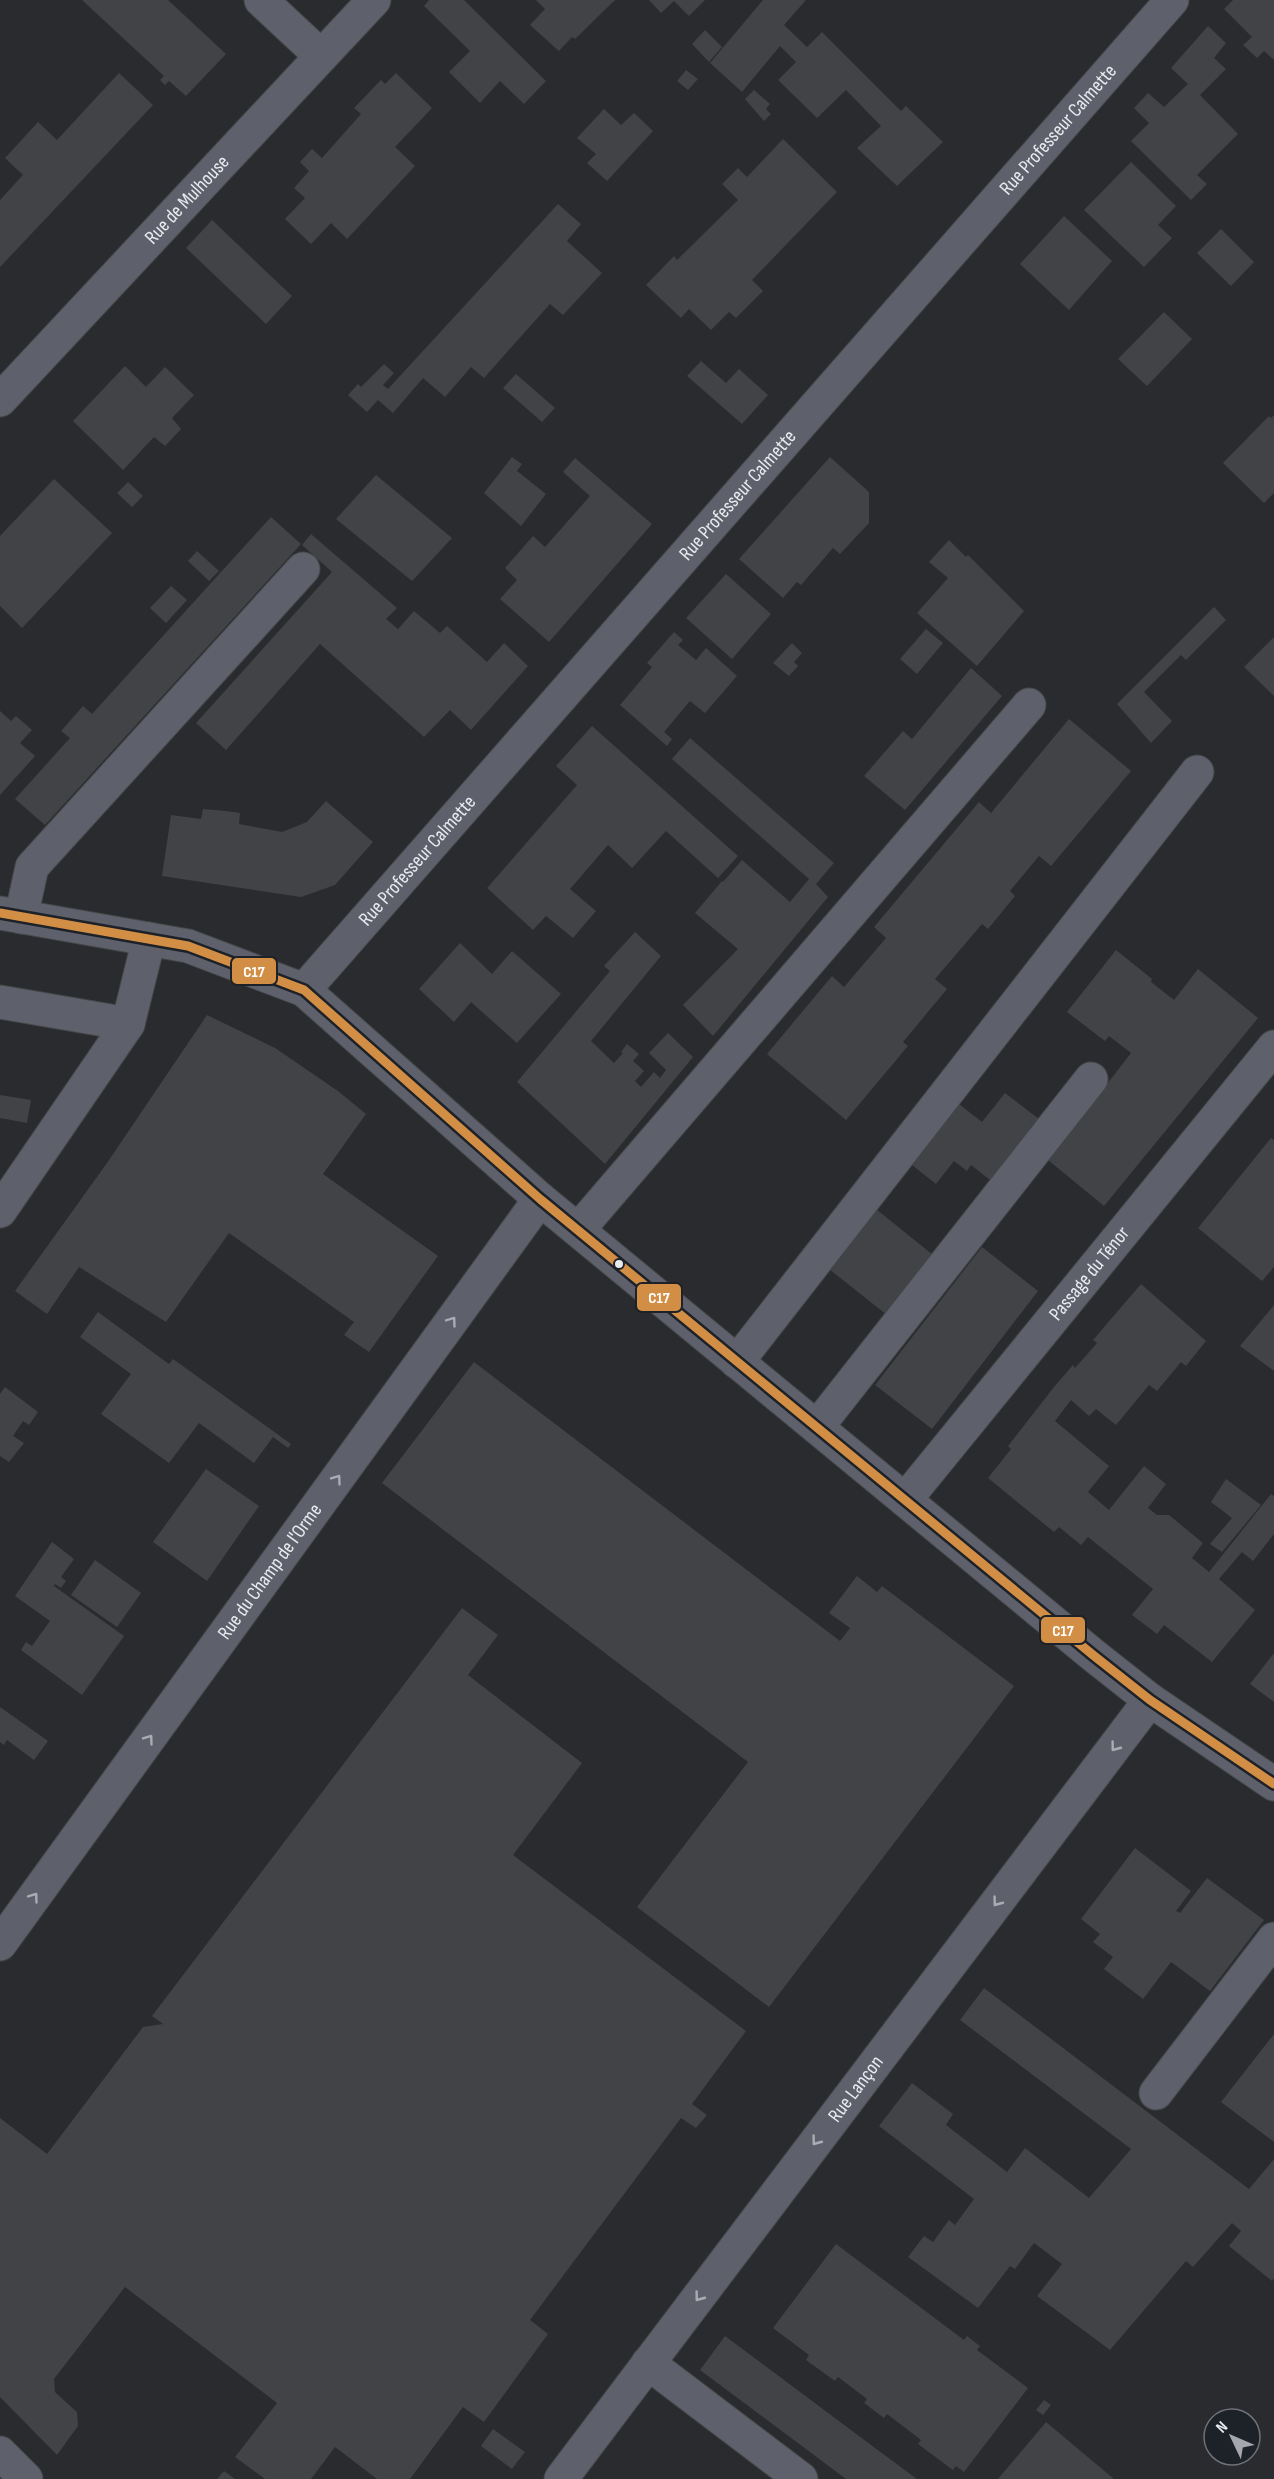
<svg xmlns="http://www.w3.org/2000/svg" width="1274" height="2479" font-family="'Sofia Sans Condensed',sans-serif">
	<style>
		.building { fill: #414346 }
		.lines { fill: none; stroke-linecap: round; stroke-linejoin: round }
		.minor-casing { stroke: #454749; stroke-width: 35 }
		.minor { stroke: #5e616b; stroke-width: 33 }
		.bus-1-casing { stroke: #1d2128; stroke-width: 14 }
		.bus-1 { stroke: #d38e46; stroke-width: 9 }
		.oneway { stroke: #aaacb4 }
		.bus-dot { fill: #e8eaf0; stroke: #1d2128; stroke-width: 2 }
		.labels { text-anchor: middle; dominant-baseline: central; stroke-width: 6; stroke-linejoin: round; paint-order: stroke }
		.street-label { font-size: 20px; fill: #e8eaf0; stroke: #1d2128 }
		.line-badge { stroke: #1d2128; stroke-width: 2 }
		.badge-label { font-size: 16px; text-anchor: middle; font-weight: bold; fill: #fff }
	</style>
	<rect width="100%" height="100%" fill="#2a2b2f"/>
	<g class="building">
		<path d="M82,0H168L226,54L186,96L169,81L165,85L160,80L164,76Z"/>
		<path d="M429,0H464L546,81L524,104L500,81L480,103L449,72L470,51L424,6Z"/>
		<path d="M536,0H615L575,39L572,37L559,51L530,25L545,9Z"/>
		<path d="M649,0H705L689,16L674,1L661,13Z"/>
		<path d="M763,0H806L784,25L807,47L822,32L901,111L906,106L943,142L897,186L857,148L881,126L846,90L817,118L778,80L796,62L780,46L742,92L710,63Z"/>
		<path d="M1233,0H1274V60L1264,51L1257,58L1243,45L1252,37L1224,9Z"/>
		<path d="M1208,26L1226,43L1214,58L1226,69L1200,95L1238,134L1197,175L1207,184L1191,200L1131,141L1149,123L1134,108L1148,93L1164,107L1188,84L1171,68Z"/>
		<path d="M705,30L722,47L709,62L692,44Z"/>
		<path d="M686,70L698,79L688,90L677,81Z"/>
		<path d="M119,73L153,105L0,267V200L23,175L5,158L38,122L57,140Z"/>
		<path d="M396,73L432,108L395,147L415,166L347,239L331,223L311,244L285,219L305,198L294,188L309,171L300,162L312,149L322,158L361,114L354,108L381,80L385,84Z"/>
		<path d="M754,90L770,104L766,109L771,114L764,121L745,99Z"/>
		<path d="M604,109L621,125L634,113L653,131L607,181L587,163L596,154L577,138Z"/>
		<path d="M783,139L837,192L752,280L763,291L736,318L729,312L711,330L689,309L681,318L646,285L674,256L677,260L738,200L722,184L738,168L747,177Z"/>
		<path d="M1131,162L1176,206L1158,225L1172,238L1144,267L1084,210Z"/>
		<path d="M558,204L581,224L567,241L602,273L563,315L550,304L484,378L471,367L445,397L423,378L393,413L378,400L367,412L348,395L358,384L361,387L384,364L394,373L383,385L388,389Z"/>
		<path d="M1064,216L1112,261L1069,310L1020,264Z"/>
		<path d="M212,220L292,296L266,324L186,248Z"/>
		<path d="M1221,229L1254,262L1231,286L1197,253Z"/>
		<path d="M1164,312L1192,339L1147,386L1118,359Z"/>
		<path d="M701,361L726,383L739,369L768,395L742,424L687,376Z"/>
		<path d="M125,366L146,387L165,367L194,395L172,418L181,429L165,446L154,437L123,470L73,421Z"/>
		<path d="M516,374L555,408L542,422L503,388Z"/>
		<path d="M1274,415V493L1264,503L1223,463L1269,416L1271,418Z"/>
		<path d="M512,457L522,464L517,471L546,494L521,526L484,493Z"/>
		<path d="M830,457L869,492V523L840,554L833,548L801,585L797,582L783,598L739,559Z"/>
		<path d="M575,458L652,524L549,642L500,599L517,580L505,568L533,536L545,547L590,496L563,472Z"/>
		<path d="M376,475L452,538L412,581L336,519Z"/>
		<path d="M54,479L112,533L22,628L0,606V536Z"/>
		<path d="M128,482L143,496L132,507L117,493Z"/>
		<path d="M271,517L301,544L45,825L15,799L70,738L61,731L83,706L92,714Z"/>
		<path d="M311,534L397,608L386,619L398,629L414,611L440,633L447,626L487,662L504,643L528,666L471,730L450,710L424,737L320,644L226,750L196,723L332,572L302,545Z"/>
		<path d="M949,540L966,557L968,555L1024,611L977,666L917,613L948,578L929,562Z"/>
		<path d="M197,551L219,571L209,581L188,561Z"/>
		<path d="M726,574L771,614L732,659L686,618Z"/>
		<path d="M171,586L187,600L166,623L150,608Z"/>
		<path d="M1214,607L1226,620L1186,660L1181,655L1144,692L1172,721L1151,743L1117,704Z"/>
		<path d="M926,629L943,643L917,674L900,659Z"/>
		<path d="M674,632L683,640L678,645L696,660L706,648L737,676L705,713L690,701L664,732L672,739L667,746L620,705L652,667L647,663Z"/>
		<path d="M1274,637V696L1244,667Z"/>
		<path d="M792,643L802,653L794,662L798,666L789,676L773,663Z"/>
		<path d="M971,668L1002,696L905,810L864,776L903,731L912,739Z"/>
		<path d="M0,711L11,721L16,716L32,730L20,743L35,756L0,795Z"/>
		<path d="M1069,719L1131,771L1051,866L1039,856L1010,891L1015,896L988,929L982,924L935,979L947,989L903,1042L908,1046L846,1120L767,1054L832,976L844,987L886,938L874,927L979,802L991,813Z"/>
		<path d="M592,726L738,856L718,878L666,831L632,868L608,845L570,889L596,911L573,938L546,916L533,930L487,888L577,785L556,766Z"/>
		<path d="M690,738L834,863L816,884L828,897L713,1036L683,1005L738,949L695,913L722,881L723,882L742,860L790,902L809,879L672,759Z"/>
		<path d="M326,801L373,842L335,885L301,897L162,876L171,815L201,819L203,809L226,811L240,813L239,824L282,832L307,822Z"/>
		<path d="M635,932L661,956L591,1041L614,1063L623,1053L621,1052L627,1044L639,1054L633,1061L644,1071L635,1081L641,1087L654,1072L660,1078L666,1070L649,1053L668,1033L693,1057L605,1164L517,1082L610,971L604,966Z"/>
		<path d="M460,943L492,974L512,951L561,994L517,1043L471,1002L454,1022L419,989Z"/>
		<path d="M1116,950L1152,979L1151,982L1174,1000L1198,969L1258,1018L1104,1206L1048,1160L1131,1053L1109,1036L1105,1041L1067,1012Z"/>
		<path d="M207,1015L275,1048L338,1091L366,1114L323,1174L438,1256L369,1352L344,1335L354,1322L229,1233L166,1322L79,1267L47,1314L15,1291L107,1163Z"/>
		<path d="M1005,1093L1043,1122L994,1183L971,1165L967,1171L954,1161L936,1184L912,1165L959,1104L982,1122Z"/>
		<path d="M0,1095L31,1100L27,1123L0,1118Z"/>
		<path d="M1271,1138L1274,1140V1267L1262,1281L1198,1228Z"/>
		<path d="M876,1209L933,1255L887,1315L829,1269Z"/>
		<path d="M982,1247L1038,1291L932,1429L875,1385Z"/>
		<path d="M1141,1284L1206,1341L1186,1366L1181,1362L1157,1391L1149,1385L1116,1425L1096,1409L1089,1416L1071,1400L1055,1421L1109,1466L1088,1492L1109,1510L1144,1466L1166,1484L1148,1508L1157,1515H1169L1203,1543L1192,1558L1209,1572L1271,1494L1274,1496V1534L1253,1561L1242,1552L1219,1579L1255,1610L1212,1662L1164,1625L1157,1634L1132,1615L1153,1589L1088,1537L1081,1545L1059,1527L1054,1532L988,1478L1011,1449L1008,1446L1054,1387L1073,1365L1075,1368L1097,1343L1093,1340Z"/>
		<path d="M1274,1305V1371L1240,1346Z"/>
		<path d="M98,1312L169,1364L173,1359L291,1444L288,1448L273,1437L254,1463L199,1423L169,1463L101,1414L131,1374L80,1337Z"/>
		<path d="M474,1362L840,1641L850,1628L829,1613L857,1576L877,1592L882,1586L1014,1686L769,2007L637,1907L748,1762L382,1483Z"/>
		<path d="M5,1387L38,1412L29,1425L23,1421L13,1436L24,1443L9,1462L0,1456V1394Z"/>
		<path d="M206,1469L259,1506L207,1581L153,1542Z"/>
		<path d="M1226,1479L1261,1505L1222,1552L1210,1544L1232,1518L1211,1502Z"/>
		<path d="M52,1542L74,1559L61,1577L66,1581L61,1588L55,1584L54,1586L124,1636L82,1695L21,1650L26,1642L32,1646L50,1621L15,1596Z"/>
		<path d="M95,1560L141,1593L117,1627L71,1595Z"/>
		<path d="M462,1608L498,1635L468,1675L582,1763L513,1855L746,2031L692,2104L707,2115L696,2128L681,2118L530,2320L548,2334L484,2422L463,2407L410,2479H377L335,2447L311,2479H265L235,2457L277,2403L125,2287L54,2379L55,2392L77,2412L78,2426L57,2455L0,2397V2118L47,2154L143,2027L163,2024L152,2016Z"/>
		<path d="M1274,1653V1702L1250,1684Z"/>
		<path d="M0,1707L48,1741L34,1760L7,1740L4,1745L0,1742Z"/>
		<path d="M1135,1848L1191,1891L1176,1911L1180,1913L1207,1878L1264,1920L1210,1991L1171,1962L1143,1999L1104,1969L1113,1957L1093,1942L1100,1934L1081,1919Z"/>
		<path d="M984,1988L1249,2189L1274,2159V2278L1272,2281L1229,2246L1241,2231L1232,2223L1193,2267L1186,2261L1110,2350L1037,2296L1062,2264L1034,2243L1015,2269L1010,2266L978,2308L908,2257L924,2236L933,2242L949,2220L955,2225L974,2199L879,2126L912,2083L953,2114L946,2125L1007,2172L1025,2148L1089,2198L1131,2149L960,2020Z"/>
		<path d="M1274,2034V2142L1221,2102Z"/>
		<path d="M836,2244L964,2340L967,2336L980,2346L977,2350L1028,2388L964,2472L956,2466L953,2470L918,2444L921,2440L887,2414L884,2418L864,2403L867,2399L838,2377L835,2381L806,2360L809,2355L773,2328Z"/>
		<path d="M725,2336L871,2445L917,2479H846L700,2370Z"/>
		<path d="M1044,2400L1051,2405L1043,2415L1036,2410Z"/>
		<path d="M1046,2422L1114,2479H998Z"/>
		<path d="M493,2429L525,2452L512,2469L481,2446Z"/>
		<path d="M224,2471L235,2479H217Z"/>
	</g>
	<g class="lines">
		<g class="minor-casing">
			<g id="minor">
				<path d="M261,0L321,56"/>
				<path id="s1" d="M0,400L374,0"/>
				<path d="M0,913L188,946L304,990L540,1199L1093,1655L1150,1700L1274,1784"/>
				<path d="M21,917L32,867L303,569"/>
				<path id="s2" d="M304,990L1172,0"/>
				<path d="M0,1002L128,1024"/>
				<path d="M0,1211L128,1024L149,939"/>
				<path d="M578,1230L1029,705"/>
				<path d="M737,1362L1197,772"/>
				<path d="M817,1427L1091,1079"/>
				<path id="s3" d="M905,1500L1274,1047"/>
				<path id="s4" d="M0,1944L540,1199"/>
				<path d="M1156,2093L1274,1939"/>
				<path d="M648,2363L801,2479"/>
				<path d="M0,2453L26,2479"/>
				<path id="s5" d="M561,2479L1150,1700"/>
			</g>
		</g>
		<use href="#minor" class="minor"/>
		<g class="bus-1-casing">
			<path id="bus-1" d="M0,913L188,946L304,990L540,1199L1093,1655L1150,1700L1274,1784"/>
		</g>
		<use href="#bus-1" class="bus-1"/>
	</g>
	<defs><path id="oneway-chevron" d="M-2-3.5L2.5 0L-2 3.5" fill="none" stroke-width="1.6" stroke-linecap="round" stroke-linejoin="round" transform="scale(1.5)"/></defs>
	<g class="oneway">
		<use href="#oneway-chevron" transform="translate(452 1321) rotate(-54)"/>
		<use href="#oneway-chevron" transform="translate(337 1479) rotate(-54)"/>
		<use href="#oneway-chevron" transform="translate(149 1739) rotate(-54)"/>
		<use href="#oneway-chevron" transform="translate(1115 1747) rotate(127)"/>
		<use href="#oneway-chevron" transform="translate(34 1897) rotate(-54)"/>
		<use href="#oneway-chevron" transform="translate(997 1902) rotate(127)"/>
		<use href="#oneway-chevron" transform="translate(816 2141) rotate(127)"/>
		<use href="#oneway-chevron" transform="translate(699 2297) rotate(127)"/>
	</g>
	<circle class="bus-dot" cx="619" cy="1264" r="5"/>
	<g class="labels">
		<g class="street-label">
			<text stroke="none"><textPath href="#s2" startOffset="1144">Rue Professeur Calmette</textPath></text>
			<text stroke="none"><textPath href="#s1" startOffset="274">Rue de Mulhouse</textPath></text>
			<text stroke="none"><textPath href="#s2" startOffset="658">Rue Professeur Calmette</textPath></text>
			<text stroke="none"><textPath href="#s2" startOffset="172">Rue Professeur Calmette</textPath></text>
			<text stroke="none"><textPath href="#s3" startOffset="292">Passage du Ténor</textPath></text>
			<text stroke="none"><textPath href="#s4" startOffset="460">Rue du Champ de l'Orme</textPath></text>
			<text stroke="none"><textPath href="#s5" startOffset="489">Rue Lançon</textPath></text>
		</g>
	</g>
	<g class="line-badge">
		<rect x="231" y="957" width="46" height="28" rx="6" fill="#d38e46"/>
		<rect x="636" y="1283" width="46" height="29" rx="6" fill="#d38e46"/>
		<rect x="1040" y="1616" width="46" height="28" rx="6" fill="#d38e46"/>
	</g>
	<g class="badge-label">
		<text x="254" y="977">C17</text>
		<text x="659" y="1303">C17</text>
		<text x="1063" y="1636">C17</text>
	</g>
	<g transform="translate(1232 2437) rotate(314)"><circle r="28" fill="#1d2128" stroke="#6e7178" stroke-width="1.5"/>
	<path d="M0-4.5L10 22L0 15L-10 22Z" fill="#a6a7ac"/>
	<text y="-9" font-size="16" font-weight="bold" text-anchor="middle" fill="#e8eaf0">N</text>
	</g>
</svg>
